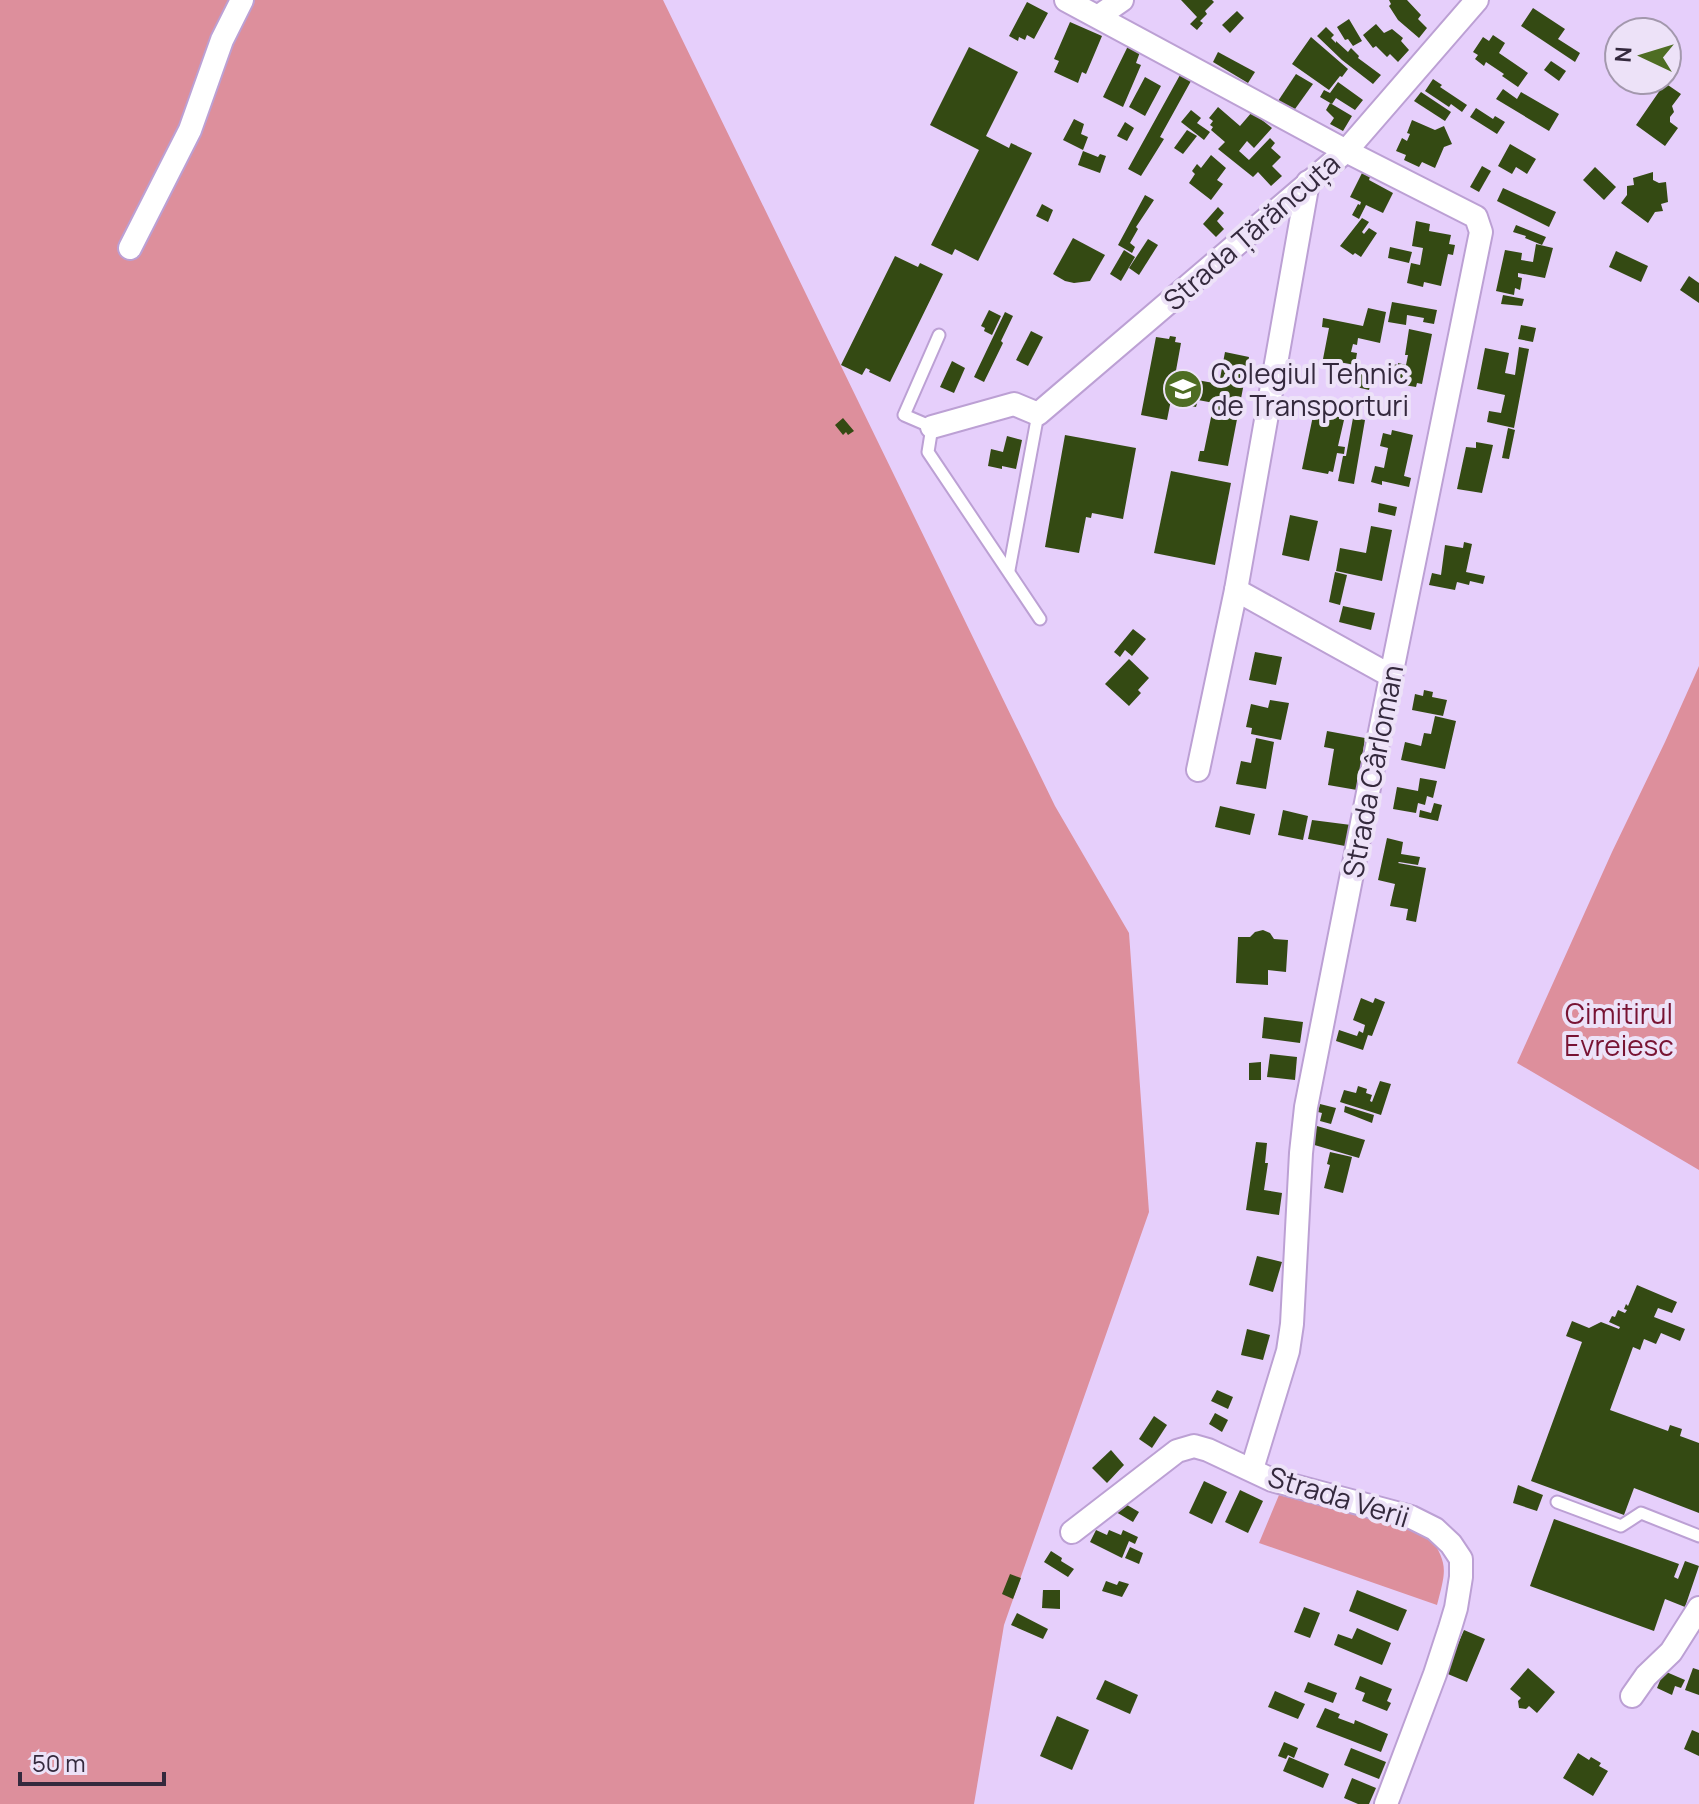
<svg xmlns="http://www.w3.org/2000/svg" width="1699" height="1804" font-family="Manrope,sans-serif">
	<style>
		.green { fill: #dd8f9c }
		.building { fill: #344a13 }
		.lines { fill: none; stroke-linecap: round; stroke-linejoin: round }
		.lane-casing { stroke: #bca0d4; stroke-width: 15 }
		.street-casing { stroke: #bca0d4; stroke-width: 26 }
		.lane { stroke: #fff; stroke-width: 11 }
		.street { stroke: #fff; stroke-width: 22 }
		.labels { text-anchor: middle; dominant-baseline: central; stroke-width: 8; stroke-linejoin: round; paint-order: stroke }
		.street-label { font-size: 28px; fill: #34293d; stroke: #ede2f8 }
		.poi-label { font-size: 28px; fill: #34293d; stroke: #ede2f8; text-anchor: start }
		.park-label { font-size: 28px; fill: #781333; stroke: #ede2f8 }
	</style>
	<rect width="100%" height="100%" fill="#e6cffb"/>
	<g class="green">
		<path d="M0,0H663L1055,806L1129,933L1149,1212L1004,1625L974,1804H0Z"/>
		<path d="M1699,666V1170L1517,1063L1612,852L1665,742Z"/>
		<path d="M1279,1495L1428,1534C1449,1564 1446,1570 1437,1605L1259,1543Z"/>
	</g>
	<g class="building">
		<path d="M1181,0H1212L1214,2L1205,11L1207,14L1200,21L1203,23L1197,30L1190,24L1197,17Z"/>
		<path d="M1389,0H1407L1421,15L1418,19L1427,28L1419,38L1398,20L1389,6L1391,4Z"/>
		<path d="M1027,2L1048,13L1034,39L1027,35L1025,40L1019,37L1018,41L1009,36Z"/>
		<path d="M1533,8L1565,29L1558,39L1580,53L1575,62L1521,26Z"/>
		<path d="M1237,11L1244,18L1230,33L1222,25Z"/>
		<path d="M1349,19L1362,41L1353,46L1348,39L1345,40L1337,27Z"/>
		<path d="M1070,22L1102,36L1086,74L1082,72L1078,83L1054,72L1059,61L1054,59Z"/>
		<path d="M1376,24L1384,33L1392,29L1403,38L1401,41L1409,50L1398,62L1390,54L1387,57L1376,46L1373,48L1363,35Z"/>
		<path d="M1326,27L1334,35L1331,38L1336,43V41L1348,52L1351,48L1359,56L1358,58L1381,75L1373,84L1342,60L1317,36Z"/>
		<path d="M1493,35L1505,43L1499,53L1528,73L1518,87L1502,76L1504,74L1486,62L1484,66L1475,59L1478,55L1473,52L1483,37L1489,41Z"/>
		<path d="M1311,37L1348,69L1342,77L1340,76L1329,90L1292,64Z"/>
		<path d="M1128,46L1140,52L1136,63L1141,65L1123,107L1103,97Z"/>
		<path d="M969,47L1018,72L986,136L1009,148L1011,143L1032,153L978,261L955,249L952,255L931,245L979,150L930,125Z"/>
		<path d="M1218,52L1255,72L1248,83L1213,62Z"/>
		<path d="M1551,61L1566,71L1559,81L1544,70Z"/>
		<path d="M1296,74L1313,84L1295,109L1278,101Z"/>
		<path d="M1180,75L1191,81L1160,137L1164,139L1141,176L1128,169Z"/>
		<path d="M1145,77L1161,86L1145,116L1129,107Z"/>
		<path d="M1433,79L1442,85L1440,87L1467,105L1462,112L1451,104L1449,107L1425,91Z"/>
		<path d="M1338,82L1363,100L1355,110L1336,98L1332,104L1320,97L1324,90L1330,93Z"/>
		<path d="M1665,83L1681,94L1672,106L1674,112L1670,117V122L1678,128L1665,146L1636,125Z"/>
		<path d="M1503,89L1517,99L1521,92L1559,114L1549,131L1496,99Z"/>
		<path d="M1421,92L1451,112L1445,121L1414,101Z"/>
		<path d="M1330,103L1352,116L1343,131L1330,124L1334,118L1326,110Z"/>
		<path d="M1218,107L1240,126L1252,112L1272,128L1254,148L1247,141L1239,151L1249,160L1270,138L1275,143L1271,148L1281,157L1272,166L1282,176L1271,186L1258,172L1253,177L1218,149L1225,142L1211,130L1213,127L1210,125L1213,121L1209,118Z"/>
		<path d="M1476,108L1493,119L1495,116L1505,122L1497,134L1470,117Z"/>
		<path d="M1191,110L1201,118L1197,123L1210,132L1204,140L1181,122Z"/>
		<path d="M1074,119L1084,124L1081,134L1088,137L1083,150L1063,140Z"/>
		<path d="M1412,120L1435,130L1444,126L1452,144L1444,147L1435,168L1422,162L1419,167L1404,160L1406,155L1396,151L1402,138L1407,141L1410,134L1407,133Z"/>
		<path d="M1125,122L1134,128L1127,141L1117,136Z"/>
		<path d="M1187,130L1197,136L1183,154L1174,148Z"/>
		<path d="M1510,144L1536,159L1527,174L1516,167L1512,174L1498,166Z"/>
		<path d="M1083,151L1098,157L1100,154L1106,156L1100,173L1078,165Z"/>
		<path d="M1211,155L1226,168L1217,180L1223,184L1211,200L1189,183L1195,174L1192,171L1197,164L1201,168Z"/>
		<path d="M1482,166L1491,171L1479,192L1470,187Z"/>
		<path d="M1595,167L1616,187L1604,200L1583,180Z"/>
		<path d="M1653,172V180L1659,183L1666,182L1668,202L1661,204L1663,211L1655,212L1648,223L1621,203L1627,195V186L1634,185L1633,178Z"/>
		<path d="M1362,173L1370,177L1369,180L1393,193L1383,213L1366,205L1359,219L1352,215L1358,204L1360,205L1361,202L1350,197Z"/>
		<path d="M1503,188L1556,212L1549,227L1497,201Z"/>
		<path d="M1145,195L1154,200L1136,227L1138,229L1130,243L1135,247L1132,253L1118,245Z"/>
		<path d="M1042,204L1053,210L1048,222L1036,216Z"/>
		<path d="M1218,207L1224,213L1217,221L1224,229L1216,237L1203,224Z"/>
		<path d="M1362,218L1369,222L1362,232L1364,234L1369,228L1377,233L1361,257L1355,253L1353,255L1340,246Z"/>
		<path d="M1416,221L1430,224L1429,231L1451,235L1449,244L1455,245L1453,255L1448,254L1441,286L1424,282L1423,287L1407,283L1411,263L1420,265L1423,248L1412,246Z"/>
		<path d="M1516,225L1546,237L1542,245L1525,238L1526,236L1513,232Z"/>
		<path d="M1073,238L1105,255L1090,281L1074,283L1065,281L1053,274Z"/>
		<path d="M1148,239L1158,245L1139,275L1129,268Z"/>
		<path d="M1536,244L1553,248L1545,278L1518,273V277L1522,278L1520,290L1515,288L1514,295L1496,291L1505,250L1522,253L1521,260L1533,262Z"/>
		<path d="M1390,247L1412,252L1409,263L1388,258Z"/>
		<path d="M1124,250L1135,257L1121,281L1110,274Z"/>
		<path d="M1616,251L1648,266L1641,282L1609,267Z"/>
		<path d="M895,256L918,267L920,263L943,274L890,382L869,372L870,370L866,368L862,375L841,365Z"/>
		<path d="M1689,276L1699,283V303L1680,290Z"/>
		<path d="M1503,295L1524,299L1522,306L1501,304Z"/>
		<path d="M1392,302L1437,310L1434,324L1423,322L1424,318L1407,315L1406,325L1388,322Z"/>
		<path d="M1368,308L1386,312L1380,343L1358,338L1357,345L1353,344L1351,352L1357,353L1355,365L1323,359L1329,328L1322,327L1323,318L1363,326Z"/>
		<path d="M989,310L1001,316L992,335L984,331L985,328L981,326Z"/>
		<path d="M1005,312L1013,316L1001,341L1003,343L984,382L974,377Z"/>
		<path d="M1521,325L1536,328L1533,342L1518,339Z"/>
		<path d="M1409,329L1432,334L1422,384L1417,383L1416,387L1380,381L1382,367L1391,369L1392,364L1398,365V363L1406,365L1408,355H1405Z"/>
		<path d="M1031,331L1043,337L1028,366L1016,360Z"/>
		<path d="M1170,336L1176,337L1175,342L1181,343L1175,376L1219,384L1225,352L1249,357L1228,466L1198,461L1200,451H1204L1214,403L1198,400L1196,407L1186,405L1188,398L1172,395L1167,420L1141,415L1156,337L1169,339Z"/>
		<path d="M1519,347L1529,349L1514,428L1487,422L1489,411L1501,413L1505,395L1477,389L1485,348L1509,353L1505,373L1515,375Z"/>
		<path d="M952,361L965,368L954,393L940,387Z"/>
		<path d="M1358,369L1373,372L1369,390L1348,385L1350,374L1357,375Z"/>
		<path d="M1314,411L1339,417V419L1344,420L1338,446L1345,447L1344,454L1337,453L1333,472L1329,471L1328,474L1302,469Z"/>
		<path d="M843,418L854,431L848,435L846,432L843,435L835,425Z"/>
		<path d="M1353,418L1365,420L1354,484L1338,481L1343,456H1346Z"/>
		<path d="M1508,428L1515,430L1509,459L1502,458Z"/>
		<path d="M1392,430L1413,435L1404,476L1411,478L1409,487L1382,481V485L1371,482L1375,466L1384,468L1388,448L1380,446L1383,433L1391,435Z"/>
		<path d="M1065,435L1136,448L1123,519L1092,513L1091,518L1086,517L1079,553L1045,547Z"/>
		<path d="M1007,436L1022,440L1016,469L1002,466V469L988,466L991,449L1003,452Z"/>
		<path d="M1476,442L1493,445L1482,493L1457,489L1466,447L1476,448Z"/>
		<path d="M1171,471L1231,483L1215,565L1154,553Z"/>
		<path d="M1379,503L1397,507L1395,516L1378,512Z"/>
		<path d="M1290,515L1318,521L1309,561L1282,555Z"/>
		<path d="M1371,526L1392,530L1382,581L1336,571L1340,548L1366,553Z"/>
		<path d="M1464,542L1472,544L1466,572L1485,576L1483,584L1470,581L1469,585L1457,582L1455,590L1429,585L1432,573L1441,575L1445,545L1463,548Z"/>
		<path d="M1335,572L1347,575L1340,605L1329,602Z"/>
		<path d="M1343,606L1375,613L1371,630L1339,622Z"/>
		<path d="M1133,629L1146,639L1132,656L1125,650L1120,657L1114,652Z"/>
		<path d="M1255,652L1282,657L1276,685L1249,680Z"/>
		<path d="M1129,659L1149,678L1138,690L1141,693L1129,706L1105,684Z"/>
		<path d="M1424,690L1433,692L1432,697L1447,700L1443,716L1412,710L1415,694L1423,696Z"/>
		<path d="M1270,700L1289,703L1281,740L1251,734L1252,728L1246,727L1251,704L1268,708Z"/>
		<path d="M1435,716L1456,721L1445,769L1401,760L1405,742L1421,746L1424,733L1431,734Z"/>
		<path d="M1327,731L1365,738L1357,790L1328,785L1334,749L1324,747Z"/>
		<path d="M1256,738L1274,742L1266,789L1236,784L1241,761L1251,763Z"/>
		<path d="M1420,778L1437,781L1433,798L1427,796L1425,805L1418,803L1416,813L1393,809L1397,787L1418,791Z"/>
		<path d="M1434,803L1442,805L1438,821L1419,817L1420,810L1431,813Z"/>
		<path d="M1220,806L1255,814L1250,835L1215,827Z"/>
		<path d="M1283,810L1308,816L1303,840L1278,835Z"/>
		<path d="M1312,820L1351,825L1345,846L1308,839Z"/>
		<path d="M1387,838L1403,842L1401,854L1420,857L1418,865L1399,862L1398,863L1426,868L1416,922L1406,920L1408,909L1390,906L1395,884L1378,880Z"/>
		<path d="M1263,930L1270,933L1274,939L1288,940L1286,972L1268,970V985L1236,983L1238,937H1250L1255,932Z"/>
		<path d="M1361,998L1373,1003L1375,998L1385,1002L1372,1036L1368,1035L1363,1050L1336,1041L1339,1030L1357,1036L1359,1031L1363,1033L1365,1025L1353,1020Z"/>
		<path d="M1264,1017L1303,1022L1300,1043L1262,1038Z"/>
		<path d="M1270,1054L1297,1057L1295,1080L1267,1077Z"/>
		<path d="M1261,1062V1080H1249V1063Z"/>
		<path d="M1380,1081L1391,1084L1381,1115L1340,1102L1344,1090L1356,1093L1358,1086L1367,1089L1366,1093L1372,1095L1370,1101L1372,1102Z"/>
		<path d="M1320,1104L1336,1108L1331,1124L1320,1121L1322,1113L1318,1112Z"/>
		<path d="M1345,1106L1374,1115L1372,1123L1344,1112Z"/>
		<path d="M1317,1126L1365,1140L1359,1158L1311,1144Z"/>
		<path d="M1256,1142L1267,1143L1265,1163H1268L1264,1190L1282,1193L1279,1215L1246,1210Z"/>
		<path d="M1330,1152L1352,1157L1343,1193L1324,1188L1330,1165L1327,1164Z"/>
		<path d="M1257,1256L1282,1262L1273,1292L1249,1285Z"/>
		<path d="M1637,1285L1677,1302L1672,1313L1658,1308L1654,1317L1685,1329L1680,1341L1661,1333L1656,1344L1644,1339L1640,1350L1633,1347L1610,1410L1668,1431L1670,1425L1682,1429L1680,1436L1699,1443V1513L1634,1488L1624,1515L1531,1481L1582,1342L1566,1336L1572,1321L1589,1328L1601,1322L1619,1329L1620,1327L1609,1322L1612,1316L1615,1317L1618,1310L1625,1313L1627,1310L1624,1309L1626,1304L1628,1306Z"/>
		<path d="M1247,1329L1270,1335L1263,1360L1241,1355Z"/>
		<path d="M1217,1390L1233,1397L1228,1409L1211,1401Z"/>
		<path d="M1215,1413L1228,1420L1222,1432L1209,1424Z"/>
		<path d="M1154,1416L1167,1425L1152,1448L1139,1439Z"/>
		<path d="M1111,1450L1124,1465L1107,1483L1092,1468Z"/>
		<path d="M1204,1481L1227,1492L1212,1524L1189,1513Z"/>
		<path d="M1518,1485L1543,1495L1537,1511L1513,1503Z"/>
		<path d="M1240,1490L1263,1501L1248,1533L1225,1522Z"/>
		<path d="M1122,1502L1139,1512L1133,1522L1116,1512Z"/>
		<path d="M1554,1519L1679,1564L1674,1577L1678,1579L1685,1561L1699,1566L1685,1607L1665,1599L1654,1631L1530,1586Z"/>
		<path d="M1096,1530L1107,1535L1109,1530L1121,1535L1123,1530L1138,1537L1135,1544L1129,1541L1122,1558L1090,1542Z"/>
		<path d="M1130,1547L1143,1553L1139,1564L1125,1558Z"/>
		<path d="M1051,1551L1062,1558L1061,1561L1074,1569L1068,1577L1044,1562Z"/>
		<path d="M1010,1574L1021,1578L1013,1599L1002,1594Z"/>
		<path d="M1106,1581L1117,1585L1119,1581L1129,1584L1122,1597L1102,1591Z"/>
		<path d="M1043,1590H1060V1609L1042,1608Z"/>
		<path d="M1357,1590L1407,1610L1398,1631L1349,1611Z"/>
		<path d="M1304,1607L1320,1613L1310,1638L1294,1632Z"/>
		<path d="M1017,1613L1048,1629L1043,1639L1011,1625Z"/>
		<path d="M1357,1628L1391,1643L1382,1665L1334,1645L1338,1634L1352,1639Z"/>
		<path d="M1464,1630L1485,1639L1467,1682L1443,1672L1449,1665Z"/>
		<path d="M1528,1668L1555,1692L1537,1713L1529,1706L1526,1709L1519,1708L1518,1701L1521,1698L1510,1689Z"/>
		<path d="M1693,1668L1699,1670V1695L1685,1690Z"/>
		<path d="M1664,1671L1685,1680L1681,1688L1675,1686L1672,1695L1657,1688Z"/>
		<path d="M1360,1676L1392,1689L1387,1701L1391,1703L1387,1711L1362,1701L1365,1693L1355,1689Z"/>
		<path d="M1105,1680L1138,1695L1130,1714L1096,1699Z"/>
		<path d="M1308,1682L1337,1693L1333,1703L1304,1692Z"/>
		<path d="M1275,1691L1305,1704L1298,1719L1268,1707Z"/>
		<path d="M1325,1708L1340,1714L1338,1718L1354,1724L1355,1720L1388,1734L1381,1752L1316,1727Z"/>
		<path d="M1057,1716L1089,1730L1072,1770L1040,1756Z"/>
		<path d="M1692,1730L1699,1733V1756L1684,1749Z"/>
		<path d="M1284,1742L1298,1748L1294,1758L1288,1755L1286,1759L1278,1756Z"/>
		<path d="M1351,1748L1386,1762L1379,1779L1344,1765Z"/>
		<path d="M1578,1753L1589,1760L1591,1757L1601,1763L1599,1766L1608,1771L1593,1796L1563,1778Z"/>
		<path d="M1289,1757L1329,1774L1323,1788L1283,1771Z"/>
		<path d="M1352,1778L1376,1788L1369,1804H1358L1344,1798Z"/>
	</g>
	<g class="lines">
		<g class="lane-casing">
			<g id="lane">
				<path d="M939,335L904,415L932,427L928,452L1040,619"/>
				<path d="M1009,570L1038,414"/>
				<path d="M1557,1502L1621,1526L1641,1513L1699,1536"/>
			</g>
		</g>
		<g class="street-casing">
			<g id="street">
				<path d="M1066,0L1346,151L1476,217L1481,232L1391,676L1306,1107L1301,1153L1292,1324L1288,1351L1252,1469"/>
				<path d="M1099,16L1122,0"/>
				<path d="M130,248L190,130L222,40L242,0"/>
				<path d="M932,427L1014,404L1038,414L1346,151L1477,0"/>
				<path d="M1236,590L1391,676"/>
				<path d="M1198,770L1236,590L1308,182"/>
				<path d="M1072,1532L1177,1451L1194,1446L1208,1450L1272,1480L1411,1517L1435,1529L1451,1544L1461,1559V1577L1456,1608L1450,1628L1435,1674L1386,1804"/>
				<path d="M1632,1696L1646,1676L1671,1652L1699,1608"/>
			</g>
		</g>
		<use href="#lane" class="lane"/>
		<use href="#street" class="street"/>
	</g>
	<defs>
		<g id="school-disc" transform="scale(2)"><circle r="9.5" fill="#4e6d23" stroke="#ede2f8"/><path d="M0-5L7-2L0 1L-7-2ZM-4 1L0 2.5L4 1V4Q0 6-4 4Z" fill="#fff"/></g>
	</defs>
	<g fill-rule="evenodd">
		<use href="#school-disc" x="1183" y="389"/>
	</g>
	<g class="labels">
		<g class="street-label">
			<text transform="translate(1251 231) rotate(-41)">Strada Țărăncuța</text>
			<text transform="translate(1372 771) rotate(-79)">Strada Cârloman</text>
			<text transform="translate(1339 1496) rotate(17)">Strada Verii</text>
		</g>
		<g class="poi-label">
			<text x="1211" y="373">Colegiul Tehnic<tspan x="1211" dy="32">de Transporturi</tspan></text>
		</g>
		<g class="park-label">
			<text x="1619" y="1013">Cimitirul<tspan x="1619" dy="32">Evreiesc</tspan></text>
		</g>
	</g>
	<g transform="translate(1643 56) rotate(274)"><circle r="38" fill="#ede2f8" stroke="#a398ad" stroke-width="2"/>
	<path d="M0-6L14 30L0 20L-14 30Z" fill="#4e6d23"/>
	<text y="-12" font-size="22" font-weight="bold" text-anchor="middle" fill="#34293d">N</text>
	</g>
	<path d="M20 1772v12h144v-12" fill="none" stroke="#34293d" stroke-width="4"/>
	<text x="32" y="1772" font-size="24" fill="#34293d" stroke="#ede2f8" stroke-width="6" paint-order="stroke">50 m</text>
</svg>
